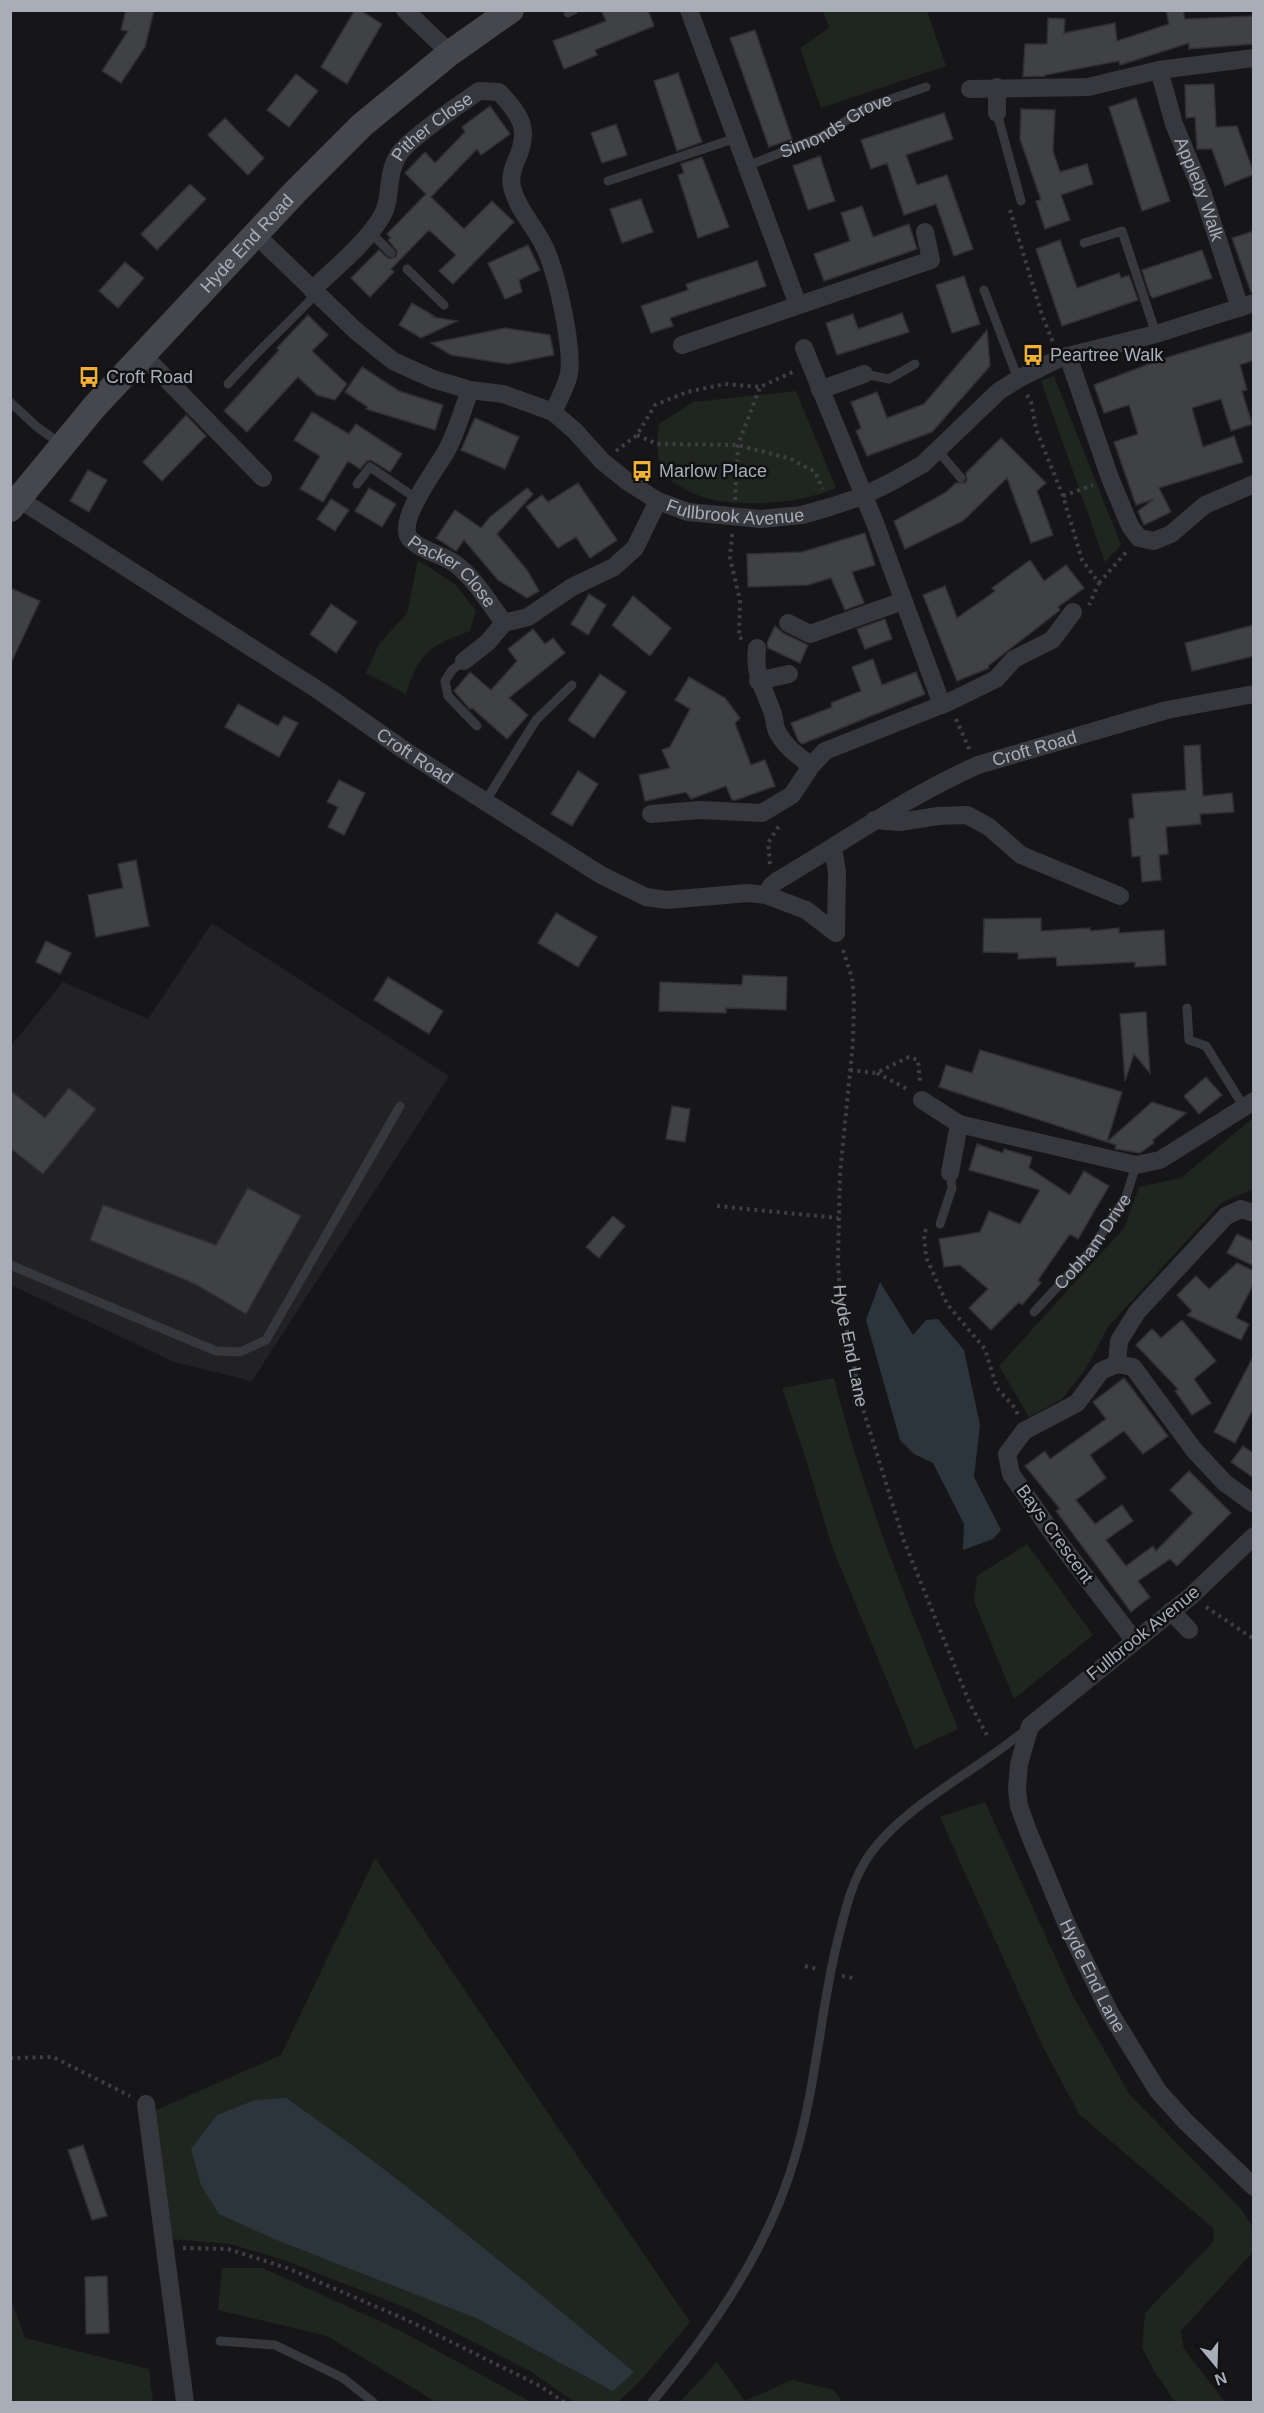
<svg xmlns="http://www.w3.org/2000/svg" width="1264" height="2413" font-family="Helvetica,sans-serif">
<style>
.built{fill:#222225}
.green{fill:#1e261f}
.water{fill:#2c353c}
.building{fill:#404145;stroke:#303034;stroke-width:1.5}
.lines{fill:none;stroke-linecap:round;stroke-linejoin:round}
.path{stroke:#3d3f44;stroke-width:4;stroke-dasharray:3 4.5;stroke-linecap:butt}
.lane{stroke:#37383d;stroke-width:9}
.street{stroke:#37383d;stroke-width:18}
.secondary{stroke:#45474d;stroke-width:26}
.labels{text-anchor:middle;stroke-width:5;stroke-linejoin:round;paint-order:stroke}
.street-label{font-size:18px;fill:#a8adb8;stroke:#111113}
.poi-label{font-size:18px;fill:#a8adb8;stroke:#111113;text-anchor:start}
</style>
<rect width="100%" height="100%" fill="#161618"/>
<path class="built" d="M212 923 449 1076 252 1381 174 1362 11 1285 10 1047 63 982 148 1019Z"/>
<path class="green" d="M823 11H927L946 66 821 108 800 48 829 28Z
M1054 376 1121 545 1105 562 1041 381Z
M796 391 836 488C804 503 737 509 702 497 688 492 674 482 661 475L657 444 659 424 693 402Z
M418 560 456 585 476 611 470 631C428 647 421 651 406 694L366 673 379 644 407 613Z
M1253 1118V1189L1221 1203 1107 1328 1087 1367 1062 1399 1029 1417 999 1366 1124 1228 1139 1187 1181 1178Z
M834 1378C864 1499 912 1614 958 1729L915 1749 831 1544 808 1466 782 1388Z
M1027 1544 1093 1635 1014 1699 974 1601 977 1576Z
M985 1802 1072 1994 1130 2095 1241 2209 1253 2228V2252L1181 2331 1184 2349 1225 2402H1175L1155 2372 1142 2348 1145 2313 1213 2242 1214 2229 1079 2114 1042 2045 940 1817Z
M375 1858 690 2322 643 2378 618 2402H575L530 2371 409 2309 284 2260 230 2244 171 2239 156 2110 281 2055Z
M222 2268H263L399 2330 531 2402H436L327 2336 218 2310Z
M10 2297 25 2338 149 2369 153 2402H11Z
M717 2362 745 2401 792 2380 834 2390 842 2402H680Z"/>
<path class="water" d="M880 1282 913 1335 926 1320 938 1319 964 1350 980 1425 974 1477 1001 1530 993 1539 963 1550 964 1524 933 1463 914 1454 900 1440 866 1320Z
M286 2098C408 2182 520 2278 634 2372L613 2391 476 2318 279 2241 219 2214 201 2185 191 2149 217 2115 255 2100Z"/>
<path class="building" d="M126 10H154L145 47 121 83 102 71 128 31 121 30Z
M355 10H360L382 24 347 84 321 67Z
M601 10H648L654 26 595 50 597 55 564 69 553 41 606 21Z
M1166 10H1183L1185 19 1254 16V44L1189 49V43L1120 65 1119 61 1045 75V76L1023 77 1025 44H1047L1048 18 1065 19 1064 33 1115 23 1117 41 1169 24Z
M755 30 792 139 769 147 730 38Z
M678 73 702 142 677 151 654 81Z
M296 74 318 91 289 127 267 110Z
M1214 84 1216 127 1237 126 1254 174 1225 186 1212 149H1197L1195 117 1186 118 1185 85Z
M1136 98 1170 201 1142 211 1109 107Z
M490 106 510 134 481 155 477 149 431 197 464 229 492 201 514 222 453 284 439 271 456 255 429 230 391 269 394 272 370 297 351 278 379 250 389 259 396 257 397 251 388 240 391 238 387 234 426 194 405 173 425 152 435 163 465 132 462 127Z
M1021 109 1055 110 1053 151 1060 172 1087 164 1093 184 1061 195 1070 220 1045 229 1036 201 1041 200 1020 139Z
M944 113 953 139 906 155 917 185 947 175 973 249 954 256 936 204 904 215 887 163 871 169 861 140Z
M225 118 264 158 248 175 208 135Z
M616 124 627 155 602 163 591 133Z
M820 156 835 201 808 210 793 166Z
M702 157 729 227 698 238 678 175 684 173 681 164Z
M190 184 206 199 157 250 141 234Z
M641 199 653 232 622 243 610 209Z
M862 206 873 237 909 224 917 249 824 281 814 254 850 241 841 213Z
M1254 231V292H1251L1232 238Z
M1060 240 1077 288 1119 273 1121 278 1129 275 1138 300 1062 326 1036 249Z
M528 245 540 270 519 280 522 292 505 299 488 263Z
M1202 250 1212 278 1153 298 1150 295 1142 270Z
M757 261 766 286 670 318 673 326 651 333 641 306 688 290 686 284Z
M125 262 144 278 118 308 99 291Z
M964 276 980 324 952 333 936 285Z
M412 303 434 316 432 317 457 321 421 338 399 325Z
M902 313 909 332 837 355 826 323 853 314 858 329Z
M308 315 328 335 312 351 347 384 335 400 317 395 298 377 247 432 224 411 279 350 277 348Z
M505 328 550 335 554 355 508 364 451 355 431 343Z
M987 330 990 366 932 432 867 456 856 431 861 428 851 402 877 392 887 418 924 404Z
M1254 331V360L1240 365 1247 390 1242 391 1252 424 1231 431 1221 399 1192 408 1203 447 1234 436 1243 462 1159 488 1171 512 1144 525 1138 511 1154 499 1136 505 1114 442 1138 434 1129 405 1104 413 1094 385 1162 359Z
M362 367 399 391 443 405 435 430 366 409 368 407 345 392Z
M312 412 349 434 356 424 402 454 390 472 371 460 367 461 360 469 348 461 323 502 300 489 320 456 294 440Z
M186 415 206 436 162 481 143 462Z
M475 418 519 437 505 469 461 450Z
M1001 438 1046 483 1037 491 1053 535 1031 543 1007 478 963 521 905 549 894 521 945 493 956 483H965L967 480 966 473Z
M88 470 107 480 89 512 70 501Z
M578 483 617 540 590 558 576 537 558 548 526 507 542 495 548 502Z
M369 488 396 504 382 527 355 511Z
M527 488 533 494 497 534 527 570 539 591 527 598 498 580 464 540 456 551 436 538 455 510 481 528 490 517Z
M331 499 349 510 335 531 317 519Z
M865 533 875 565 852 572 864 603 845 610 831 578 808 585 748 587 747 554 802 552Z
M1030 560 1044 581 1066 565 1084 588 1058 607 1060 610 988 666 989 668 957 681 923 595 945 586 957 618 995 591 992 588Z
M10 588 40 601 10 665Z
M589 594 606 605 588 635 571 624Z
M633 596 671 628 650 656 612 625Z
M331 604 357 622 336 653 310 634Z
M885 619 892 639 865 649 857 629Z
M1254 625V656L1192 671 1185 643Z
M775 626 783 633 808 645 800 663 768 648 767 643Z
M533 629 545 644 553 638 565 653 509 698 528 715 507 739 472 708 470 709 454 691 470 672 491 690 517 661 508 649Z
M873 659 882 685 916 672 925 694 802 744 798 740 791 723 832 707 831 703 861 691 852 667Z
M600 674 626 692 594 738 568 720Z
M689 677 725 698 740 718 735 723 751 765 765 760 775 786 736 800H732L726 786 691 799 686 792 645 801 639 775 670 768 662 750 670 747 690 709 675 700Z
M238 704 278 726 284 716 298 723 279 757 225 727Z
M1200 745 1203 796 1232 793 1234 812 1200 814 1201 824 1166 827 1168 854 1159 855 1161 880 1142 882 1140 856 1132 857 1129 819 1134 818 1132 794 1186 790 1184 746Z
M578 771 598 784 572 826 551 814Z
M339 780 365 793 344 835 328 827 338 807 327 802Z
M136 860 149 926 96 937 88 895 123 888 118 864Z
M556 913 597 937 578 967 538 943Z
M1041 918V931L1090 928V931L1119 928V933L1164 930 1166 965 1135 967V962L1057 966 1056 957 1018 959V953L983 952 984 919Z
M46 941 71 953 60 974 36 962Z
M743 975 787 977 786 1010 726 1008V1013L659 1011 660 982 742 985Z
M388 977 443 1011 429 1034 374 1000Z
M1146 1012 1150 1073 1134 1054 1125 1081 1120 1014Z
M980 1050 1122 1092 1107 1142 939 1087 946 1065 972 1073Z
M1206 1077 1222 1095 1199 1114 1184 1096Z
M69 1088 96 1109 43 1174 10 1148V1090L45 1118Z
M1152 1102 1186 1113 1153 1140 1154 1143 1140 1153 1115 1149 1116 1145 1107 1142Z
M672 1106 690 1109 685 1142 666 1139Z
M977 1144 1003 1153 1004 1149 1032 1157 1029 1168 1070 1195 1084 1171 1109 1186 1078 1239 1070 1234 1038 1280 1041 1283 1022 1305 1019 1302 991 1330 969 1308 988 1289 960 1265 944 1267 939 1239 980 1232 989 1211 1020 1224 1040 1190 969 1170Z
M248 1188 301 1216 246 1314 195 1284 90 1240 103 1205 216 1245Z
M613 1216 625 1226 599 1258 586 1247Z
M1237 1234 1254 1242V1266L1227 1253Z
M1237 1263 1254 1271V1283L1236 1318 1249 1324 1241 1340 1187 1315 1192 1311 1177 1295 1196 1276 1209 1289Z
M1182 1320 1216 1361 1194 1379 1211 1403 1192 1415 1175 1391 1178 1389 1136 1345 1152 1329 1161 1338Z
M1254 1355V1407L1235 1443 1214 1432Z
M1124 1378 1168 1436 1143 1454 1124 1431 1090 1455 1106 1478 1076 1500 1095 1524 1122 1505 1133 1521 1106 1540 1126 1566 1153 1546 1156 1551 1193 1513 1170 1490 1189 1471 1231 1513 1177 1566 1170 1559 1138 1581 1150 1597 1131 1612 1056 1511 1060 1509 1025 1466 1045 1451 1050 1459 1106 1419 1093 1402Z
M1243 1446 1254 1454V1478L1231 1462Z
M83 2145 107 2216 92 2220 68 2150Z
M107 2276 109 2333 86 2334 85 2277Z"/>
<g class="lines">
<g class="path">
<path d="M1010 210 1042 315 1053 342"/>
<path d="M1027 395 1031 402 1036 429 1063 496 1082 560 1099 583 1089 605"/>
<path d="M637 435 657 444 738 445 791 459 815 472 823 489"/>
<path d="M616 451 637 435 655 405 687 392 725 384 760 387 795 371"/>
<path d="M1063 496 1093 485"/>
<path d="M735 500 738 445 760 387"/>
<path d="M732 534 730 558 740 600 739 637 743 640"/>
<path d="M1099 583 1128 550"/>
<path d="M956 719 970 751"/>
<path d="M770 864 768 843 779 826"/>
<path id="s1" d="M843 950 852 978 854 998 853 1042 840 1174 838 1260 840 1295 862 1406 904 1541 970 1704 988 1737"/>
<path d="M850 1070 876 1073 909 1057 918 1060 920 1082"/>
<path d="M877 1073 907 1089"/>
<path d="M717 1206 838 1218"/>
<path d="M926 1229 924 1235 926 1257 947 1304 985 1349 997 1388 1015 1408 1018 1415"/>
<path d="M1206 1607 1254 1639"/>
<path d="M805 1966 817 1969"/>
<path d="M842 1976 853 1978"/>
<path d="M10 2058 53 2057 130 2096"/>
<path d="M183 2248 228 2249 287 2268 407 2320 540 2386 564 2402"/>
</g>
<g class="lane">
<path d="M568 13 574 10"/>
<path d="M997 113 1021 201"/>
<path id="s2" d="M747 166 823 136 865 108 926 87"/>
<path d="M608 181 736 138"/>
<path d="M370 232 391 253"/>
<path d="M1084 243 1122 231 1156 334"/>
<path d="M407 269 444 305"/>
<path d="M984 290 1018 379"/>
<path d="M864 374 889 379 915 364"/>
<path d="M228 384C256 352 287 325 316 294"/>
<path d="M10 402 37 427 61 444"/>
<path d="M938 451 961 478"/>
<path d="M357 484 370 467 417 499"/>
<path d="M464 661 452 670 445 681 448 696 477 726"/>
<path d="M485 802 536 720 572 685"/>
<path d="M1187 1008 1189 1040 1206 1046 1244 1107"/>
<path d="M940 1224 952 1188 950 1173"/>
<path d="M10 1265 216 1351 240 1352 266 1340 400 1106"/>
<path id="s3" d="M1034 1312 1089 1253 1126 1197 1136 1165"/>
<path d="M220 2341 275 2345 343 2378 373 2402"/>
<path d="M652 2402C712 2330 769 2248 795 2157 816 2087 820 2013 837 1943 845 1912 851 1881 870 1854 897 1816 945 1788 982 1762 997 1752 1012 1741 1026 1730"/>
</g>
<g class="street">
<path d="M405 10 450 53"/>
<path d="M689 10 798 305"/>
<path id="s4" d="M1159 70 1174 124 1203 194 1240 308"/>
<path d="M970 89 1088 87 1159 70 1254 58"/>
<path d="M997 113V87"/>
<path id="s5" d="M255 234 356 331 393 361 433 379 470 390 503 394 553 412 575 431 602 461 628 482 658 501 688 512 761 519 802 515 830 507 863 496 895 480 923 464 999 391 1018 379 1060 358 1156 334 1254 303"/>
<path id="s6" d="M312 290C334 269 367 242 382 216 393 196 385 176 399 154 411 137 460 104 479 91L499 92C521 116 531 129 516 161 513 168 510 179 512 187 518 211 535 226 545 248 557 274 573 346 569 374 566 387 559 400 553 412"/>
<path d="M682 345 931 260 925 232"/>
<path d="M804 348 875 523 942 705"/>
<path d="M142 354 263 478"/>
<path d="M1068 356 1110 478 1130 526 1139 538 1154 541 1171 534 1205 505 1254 484"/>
<path id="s7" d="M470 390C463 409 457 431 447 450 438 467 395 521 410 539 422 551 441 554 454 563 474 577 490 604 504 623L528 617 572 587 614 567 635 548 658 501"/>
<path d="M820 390 864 374"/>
<path id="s8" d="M19 499 321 692 404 750 601 875 646 897 667 900 748 893 766 895 806 910 836 933 837 872 833 848"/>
<path d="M788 623 810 634 903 601"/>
<path d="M757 648C754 676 763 686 772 711 775 718 774 727 778 733 785 747 799 756 811 766"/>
<path d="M464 661 488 642 504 623"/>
<path d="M758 681 789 674"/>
<path d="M651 814 700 810 762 813 792 795 811 766 825 751 949 702 996 679 1014 659 1052 640 1073 612"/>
<path d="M874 820 900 822 938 816 967 815 989 827 1021 855 1120 896"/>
<path id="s9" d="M766 895 771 886 777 881C844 842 906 797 978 765L1167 710 1254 694"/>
<path d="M922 1100 959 1124 1136 1165 1160 1160 1254 1101"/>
<path d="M950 1173 959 1124"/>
<path d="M1117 1364 1119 1341 1137 1312 1226 1216 1241 1209 1254 1213"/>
<path id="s10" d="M1254 1536 1191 1596 1030 1726 1019 1764 1017 1789 1019 1806 1028 1831 1067 1925 1110 2013 1158 2091 1185 2121 1254 2187"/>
<path d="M1171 1611 1189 1630"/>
<path d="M1134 1640 1058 1541 1011 1474 1007 1454 1024 1431 1077 1403 1101 1371 1117 1364 1133 1367 1194 1450 1225 1483 1254 1504"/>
<path d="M146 2104 185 2402"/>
</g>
<path class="secondary" id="s11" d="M10 509 95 406 296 191 362 125 450 53 511 10"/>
</g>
<defs>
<symbol id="bus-bare" viewBox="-9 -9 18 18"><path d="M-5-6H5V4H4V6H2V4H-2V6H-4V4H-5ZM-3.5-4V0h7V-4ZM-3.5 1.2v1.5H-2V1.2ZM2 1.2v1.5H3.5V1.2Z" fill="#f2b134" stroke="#111113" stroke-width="2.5" paint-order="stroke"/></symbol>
</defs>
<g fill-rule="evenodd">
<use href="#bus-bare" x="1018" y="340" width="30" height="30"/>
<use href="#bus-bare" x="74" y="362" width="30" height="30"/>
<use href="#bus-bare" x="627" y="456" width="30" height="30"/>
</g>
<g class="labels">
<g class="street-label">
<text dy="6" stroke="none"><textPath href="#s2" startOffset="98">Simonds Grove</textPath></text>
<text dy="6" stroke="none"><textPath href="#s6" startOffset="210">Pither Close</textPath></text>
<text dy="6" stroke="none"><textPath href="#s4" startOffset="126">Appleby Walk</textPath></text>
<text dy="6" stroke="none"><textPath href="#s11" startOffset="356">Hyde End Road</textPath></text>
<text dy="6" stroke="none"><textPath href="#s5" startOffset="574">Fullbrook Avenue</textPath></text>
<text dy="6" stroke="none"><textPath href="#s7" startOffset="218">Packer Close</textPath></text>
<text dy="6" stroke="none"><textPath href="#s9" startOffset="309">Croft Road</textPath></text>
<text dy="6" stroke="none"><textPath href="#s8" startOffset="472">Croft Road</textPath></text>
<text dy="6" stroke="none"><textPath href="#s3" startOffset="92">Cobham Drive</textPath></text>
<text dy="6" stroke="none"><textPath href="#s1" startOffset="399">Hyde End Lane</textPath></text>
<text transform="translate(1055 1534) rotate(54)" y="6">Bays Crescent</text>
<text transform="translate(1143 1633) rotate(-39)" y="6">Fullbrook Avenue</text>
<text dy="6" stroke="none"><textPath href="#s10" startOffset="561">Hyde End Lane</textPath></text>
</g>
<g class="poi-label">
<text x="1050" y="361">Peartree Walk</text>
<text x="106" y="383">Croft Road</text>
<text x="659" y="477">Marlow Place</text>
</g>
</g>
<rect width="1264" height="2413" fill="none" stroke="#a8adb8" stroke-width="24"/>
<g transform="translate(1216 2365) rotate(161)" stroke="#111113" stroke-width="4.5" paint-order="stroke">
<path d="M0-4.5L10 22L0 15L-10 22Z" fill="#a8adb8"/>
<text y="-9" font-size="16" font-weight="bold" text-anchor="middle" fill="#a8adb8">N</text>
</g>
</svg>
